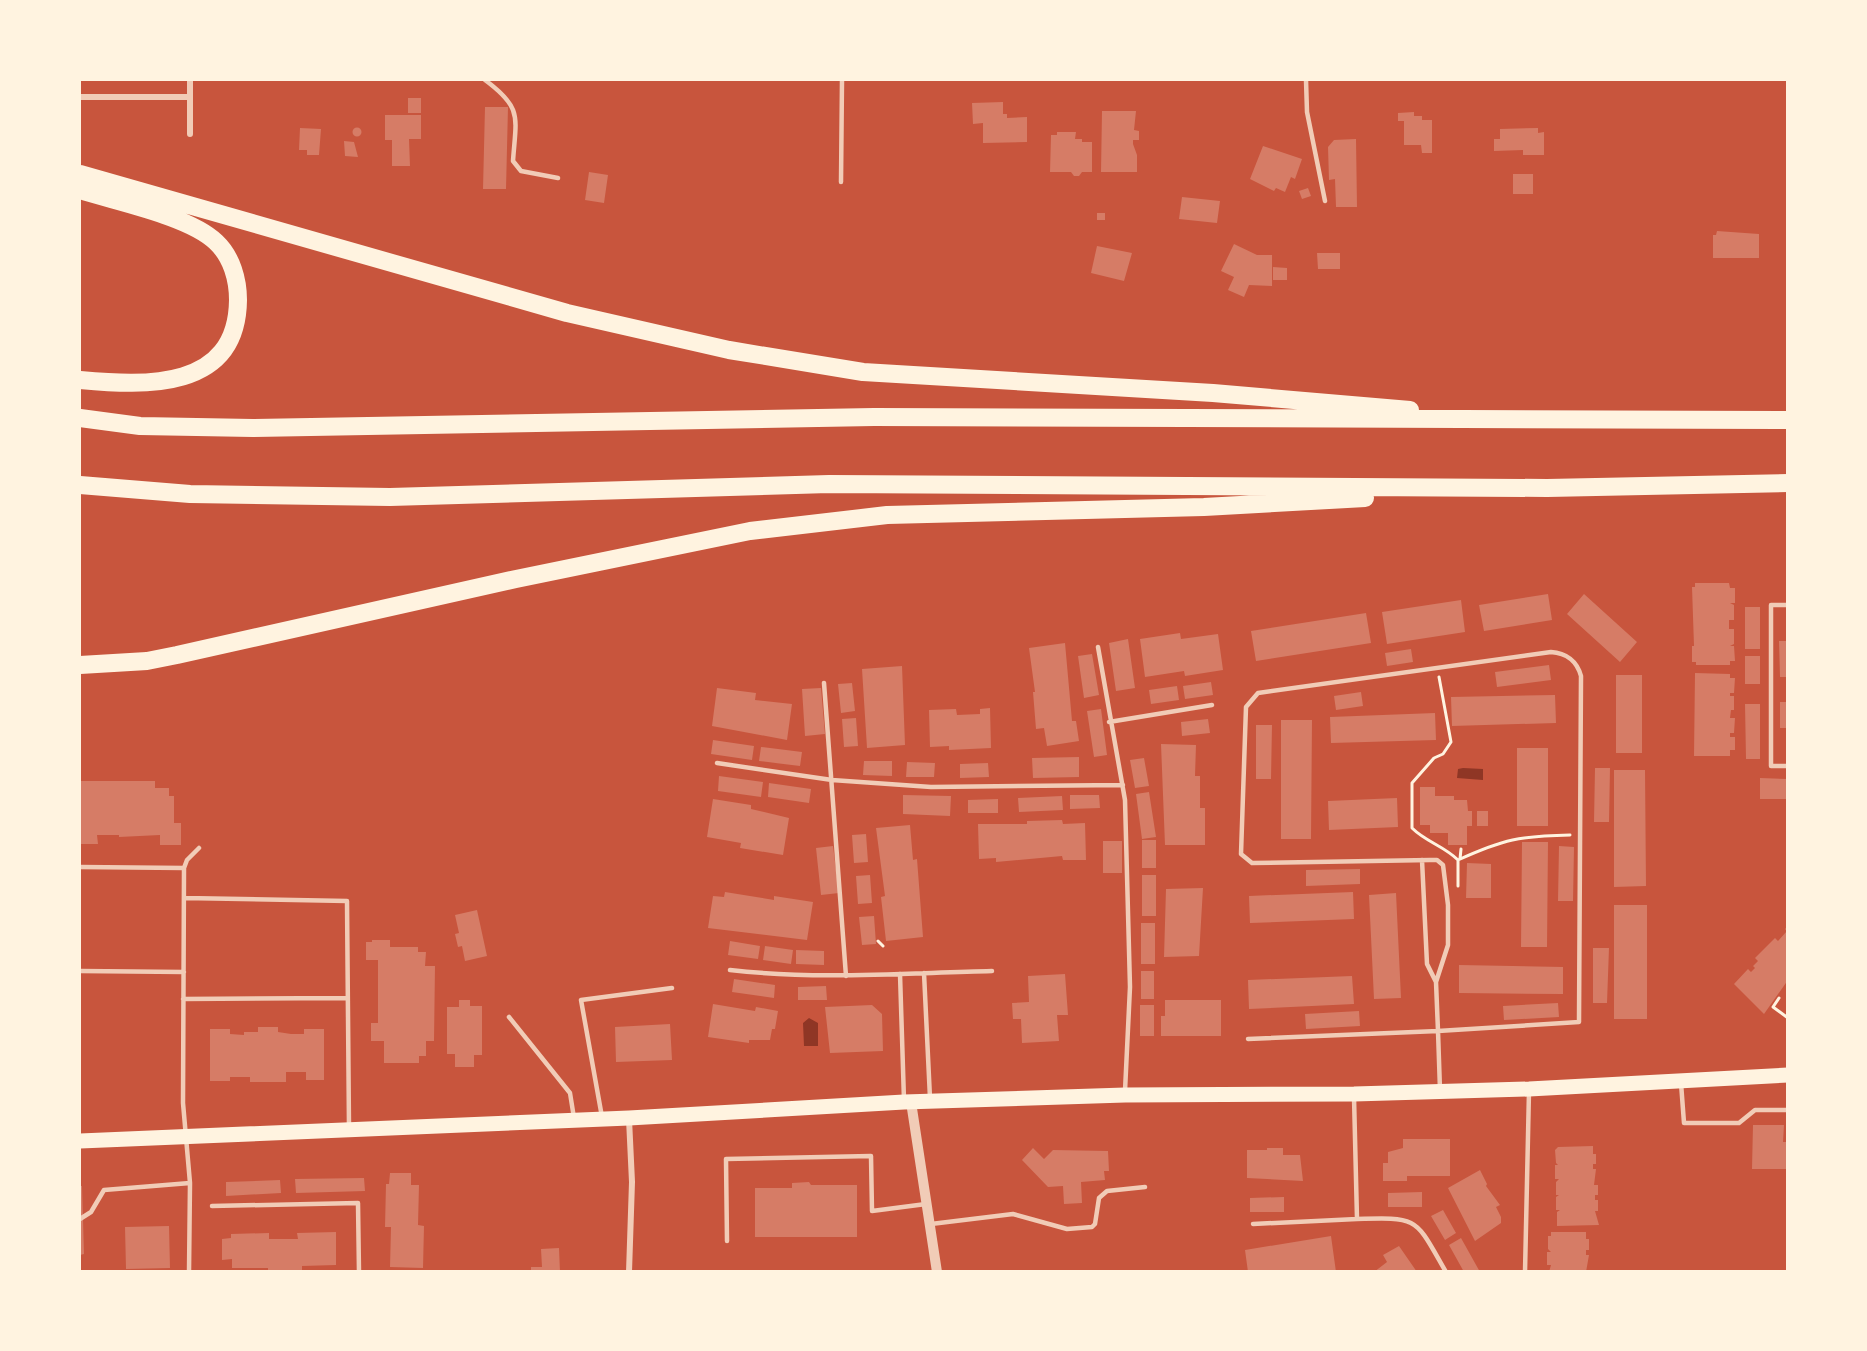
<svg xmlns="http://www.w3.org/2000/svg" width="1867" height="1351" font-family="'DM Sans',sans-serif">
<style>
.water{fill:#8f3625}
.building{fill:#d67c66}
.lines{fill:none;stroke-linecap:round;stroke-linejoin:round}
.path{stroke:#fff3e0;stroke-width:3}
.service{stroke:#f1ccb7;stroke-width:4.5}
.minor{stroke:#f1ccb7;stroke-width:6}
.tertiary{stroke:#f1ccb7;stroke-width:10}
.primary{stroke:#fff3e0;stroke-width:15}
.motorway{stroke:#fff3e0;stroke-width:18}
</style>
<rect width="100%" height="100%" fill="#c8553d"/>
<path class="water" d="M1463 768 1483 769V780L1457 778 1458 769Z
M809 1018 818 1023V1046H804L803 1023Z"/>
<path class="building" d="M408 98H421V113H408Z
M1003 102V114H1007V118L1027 117V142L983 143V123L973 124 972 103Z
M485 107H508L506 189H483Z
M1102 111H1136L1134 130 1139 131V140H1133V144L1137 155V172H1101Z
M1414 112V116H1422V120H1432V153H1422L1421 145H1404V121H1398V113Z
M385 115H421V139H409L410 166H392V140H385Z
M352.5 132a4.5 4.5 0 1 1 9 0a4.5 4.5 0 1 1-9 0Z
M300 128 321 129 319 155H307V150H299Z
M1538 128V133L1544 132V155H1523V150L1494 151V139H1500V129Z
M1057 132H1076L1075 139H1082V142H1092V172H1082L1079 176H1074L1071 172H1050L1051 135H1057Z
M1356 139 1357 207H1336L1335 179 1329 180 1328 147 1334 140Z
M344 141 354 142 358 157 345 156Z
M1263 146 1302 159 1295 179 1291 177 1285 192 1276 188 1274 191 1250 179Z
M589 172 608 175 604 203 585 200Z
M1513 174H1533V194H1513Z
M1308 188 1311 196 1302 199 1299 191Z
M1182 197 1220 201 1217 223 1179 219Z
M1097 213H1105V220H1097Z
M1717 231 1759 234V258H1713V235H1716Z
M1234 244 1257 255H1272V286L1249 285 1244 297 1228 290 1234 277 1221 271Z
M1097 246 1132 253 1124 281 1091 273Z
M1317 253H1340V269H1318Z
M1273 267 1287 268V280H1273Z
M1695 583H1729L1730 588H1735V603H1730L1734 605V620H1729V629H1734V644L1730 646H1734L1735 661H1730V665H1696V662H1692V646H1694L1692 587H1695Z
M1548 594 1552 620 1484 631 1479 605Z
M1584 594 1637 642 1620 662 1567 614Z
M1461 600 1465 632 1387 644 1382 612Z
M1745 607H1760V649H1745Z
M1366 613 1371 643 1256 661 1251 631Z
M1180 633 1181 639 1218 634 1223 670 1185 676 1184 671 1145 677 1140 639Z
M1128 639 1135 688 1116 691 1109 643Z
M1779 641H1788V677H1780Z
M1065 643 1072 721H1076L1079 741 1047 746 1044 728 1036 729 1033 692H1035L1029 648Z
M1411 649 1413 662 1387 666 1385 653Z
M1092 654 1099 695 1084 698 1078 656Z
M1745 656H1760V684H1745Z
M1549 665 1551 680 1497 687 1495 672Z
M902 666 905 745 867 748 862 669Z
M1695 673 1730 674V678H1735L1734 693H1730V696H1734V710H1731L1730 718H1735L1734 733H1730V737H1735V750H1730V756H1694Z
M1616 675H1642V753H1616Z
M1211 682 1213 695 1185 699 1183 686Z
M852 683 855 711 841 713 838 684Z
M1177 686 1179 700 1151 704 1149 690Z
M717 688 756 693 755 700 792 704 787 740 712 726Z
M821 688 825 734 805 736 802 689Z
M1361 692 1363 706 1336 710 1334 696Z
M1555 695 1556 723 1452 726 1451 697Z
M1780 702H1788V728H1780Z
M1745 704H1760V759H1746Z
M990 708 991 748 949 750V746L930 747 929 710 956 709 957 715 980 714V709Z
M1101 709 1107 755 1094 757 1087 711Z
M1435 713 1436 740 1331 743 1330 717Z
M856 718 858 746 844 747 842 719Z
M1208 719 1210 733 1182 736 1181 722Z
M1281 720H1312L1311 839H1281Z
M1256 725H1272L1271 779H1256Z
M713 740 754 746 752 760 711 754Z
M1161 744 1196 745 1195 776H1200V808H1205V845H1165Z
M761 747 802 752 800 766 759 761Z
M1517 748H1548V826H1517Z
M1079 757V777L1033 778 1032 758Z
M1144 758 1149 786 1135 788 1130 760Z
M864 761H892V776L863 775Z
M907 762 935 763 934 777H906Z
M988 763 989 777 960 778V764Z
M1595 768H1610L1609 822H1594Z
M1614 770H1645L1646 886 1614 887Z
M719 776 763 782 761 797 718 791Z
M1760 778 1788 779V799H1760Z
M80 781H155V788H169V796H174V823H181V845H160V835L119 837V835H97L98 844H80Z
M769 783 811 789 809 803 768 797Z
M1420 787H1435V796H1454V800H1467L1468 811H1472V826H1467V845H1448V833H1430V825H1420Z
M1149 792 1156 837 1142 839 1136 794Z
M903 795 951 796 950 816 903 814Z
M1070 795H1099L1100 808 1070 809Z
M1062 796 1063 810 1019 812 1018 798Z
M1397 798 1398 827 1329 830 1328 801Z
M713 799 751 805V809L789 818 783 855 740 848 741 843 707 837Z
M998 799V813H968V800Z
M1477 811H1488V826H1477Z
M1062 820 1063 824 1085 823 1086 860H1063L1062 856 996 862V858L979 859 978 824H1027V821Z
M910 825 913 860 917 859 923 937 886 941 881 897 885 896 876 828Z
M866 834 868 862 854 863 852 835Z
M1142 840H1156V868H1142Z
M1103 841H1122V873H1103Z
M1522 842H1548L1547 947H1521Z
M833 846 839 893 821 895 816 848Z
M1559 846 1574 847 1573 901H1558Z
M1467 863 1491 864V898H1466Z
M1360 869V884L1306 886V870Z
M870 875 872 903 858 904 856 876Z
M1142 875H1156V916H1142Z
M1203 888 1199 956 1164 957 1166 889Z
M725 892 774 900V896L813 902 807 940 708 928 713 896 724 897Z
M1353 892 1354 919 1250 923 1249 896Z
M1396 893 1401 998 1374 999 1369 895Z
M1614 905H1647V1019H1614Z
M477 910 487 956 465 961 462 946 458 947 455 934 459 933 455 915Z
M874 916 876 944 862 945 859 917Z
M1141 923H1155V964H1141Z
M1788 926V980L1764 1014 1734 984 1748 969 1751 972 1755 968 1753 966 1758 961 1755 958 1775 938 1778 941 1787 931 1785 929Z
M372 940H390V947H418V952H426L425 966H435L434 1041H426V1056H419V1063H384V1041H371V1023H378V960H366V942H372Z
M730 941 760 946 758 959 728 955Z
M765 946 793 950 791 964 763 960Z
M1593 948H1609L1607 1003H1593Z
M796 950 824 951V965L796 964Z
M1459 965 1563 967V994L1459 993Z
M1141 971H1154V999H1141Z
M1065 974 1068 1015H1057L1059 1041 1022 1043 1021 1019H1013L1012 1003 1029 1002 1028 976Z
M1352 976 1354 1004 1249 1009 1248 980Z
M734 979 775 985 774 998 732 992Z
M826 986 827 1000H798V987Z
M459 1000H470V1006H482V1055H474V1067H455V1054H447V1007H459Z
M1165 1000H1221V1036H1161V1016H1165Z
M1558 1003 1559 1017 1504 1020 1503 1006Z
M713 1004 755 1011 756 1007 778 1011 775 1029H772L770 1040H749V1043L708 1037Z
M872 1005 882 1014 883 1051 830 1053 825 1007Z
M1140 1005H1154V1036H1140Z
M1359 1011 1360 1026 1306 1029 1305 1014Z
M670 1024 672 1060 616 1062 615 1027Z
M258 1027H278V1032L291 1034H304V1029H324V1080H306V1072H286V1082H250V1077H230V1081H210V1029H230V1034L244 1035V1032H258Z
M1753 1125H1784L1783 1142H1788V1169H1752Z
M1403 1139H1450V1176H1407V1181H1383V1163H1388V1152L1403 1148Z
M1593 1146V1154H1596V1164H1593V1169H1596L1594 1185H1598V1195H1595V1200H1598V1211H1595L1599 1225 1557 1226V1212L1560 1210H1556V1197L1559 1195H1556V1182L1559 1179H1555V1165H1558L1556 1163 1555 1150 1558 1147Z
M1033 1148 1044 1159 1053 1150 1108 1151 1109 1171H1104L1105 1180 1081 1182 1082 1203 1064 1204 1063 1186 1048 1187 1022 1160Z
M1267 1148H1283V1155H1300L1303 1181 1247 1178V1150H1267Z
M1480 1170 1487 1184 1486 1186 1500 1205 1496 1207 1501 1217V1223L1475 1241 1448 1188Z
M390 1173H411V1185H419L418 1225 424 1226 423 1268 390 1267 391 1227H385L386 1184H389Z
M364 1178 365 1191 296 1193 295 1179Z
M280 1180 281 1193 226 1196V1182Z
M809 1182 811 1185H857V1237H755V1188H792V1183Z
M80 1186H82L84 1254 80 1255Z
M1422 1192V1207H1388V1193Z
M1284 1197V1212H1250V1198Z
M1443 1210 1456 1233 1445 1240 1431 1216Z
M169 1226 170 1268 126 1269 125 1227Z
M336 1232V1265L302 1266V1272H268V1268H232V1259L222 1260V1239L231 1238V1234L269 1233V1239H298L297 1233Z
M1551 1232H1586V1239H1589V1250H1586V1255H1589L1586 1272H1549L1551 1265H1547V1252H1551L1548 1249V1236H1551Z
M1331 1236 1336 1272H1248L1245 1250Z
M1461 1238 1480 1272H1464L1449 1245Z
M1399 1246 1417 1272H1374L1387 1262 1383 1255Z
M559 1248 560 1272H531V1267H542L541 1249Z"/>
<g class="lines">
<path class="path" d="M1439 677 1451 742 1443 754 1434 758 1412 783V828C1426 842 1444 846 1458 860
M1460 859 1461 849
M1458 886V860C1504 839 1520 836 1570 835
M878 941 883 946
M1779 998 1773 1007 1788 1018"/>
<path class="service" d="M485 80C523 108 516 117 513 161L521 171 558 178
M1306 80 1307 112 1325 201
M841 182 842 80
M1788 605H1771V766H1788
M1098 647 1125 800 1130 987 1125 1091
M1551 652C1566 653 1577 661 1581 676L1579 1022 1438 1031 1436 982 1448 945V905L1443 865 1437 860H1430L1252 863 1241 854 1246 707 1258 693Z
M824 683 846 976
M1109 722 1212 705
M717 763 832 780 931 787 1123 785
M1422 860 1427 964 1436 982
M80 867 184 868
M184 898 347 901 349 1128
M730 970C817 980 904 973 992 971
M80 971 184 972
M924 973 930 1098
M900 974 904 1100
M183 999 347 998
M509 1017 570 1093 574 1118
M1248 1039 1438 1031 1440 1090
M1681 1083 1684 1123H1739L1755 1110H1788
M1354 1097 1357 1219C1420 1217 1415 1218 1446 1272
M602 1117 581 1000 672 988
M212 1206 358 1203 359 1272
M80 1219 91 1212 104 1190 190 1183
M931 1224 1013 1214 1067 1229 1092 1227 1095 1224 1099 1198 1107 1191 1145 1187
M1253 1224 1357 1219
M727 1241 726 1159 871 1156 872 1211 926 1204
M189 1272 190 1183 183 1103 184 868 187 860 199 848
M1525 1272 1529 1091"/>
<path class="minor" d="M190 80V134
M80 97H189
M629 1119 632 1182 629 1272"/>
<path class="tertiary" d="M911 1102 937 1272"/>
<path class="primary" d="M80 1141 629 1118 904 1102 1125 1095 1354 1094 1529 1089 1788 1075"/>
<path class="motorway" d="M80 174 567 313 729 350 863 372 1213 393 1410 410
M80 190C117 202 189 216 216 242 232 257 238 280 238 300 237 391 145 386 80 380
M80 418 140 426 253 428 874 417 1788 420
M80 485 190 494 390 497 829 484 1547 488 1788 483
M80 665 147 661 177 655 516 579 750 531 887 515 1204 507 1365 498"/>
</g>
<rect width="1867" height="1351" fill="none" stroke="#fff3e0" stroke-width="162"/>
</svg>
